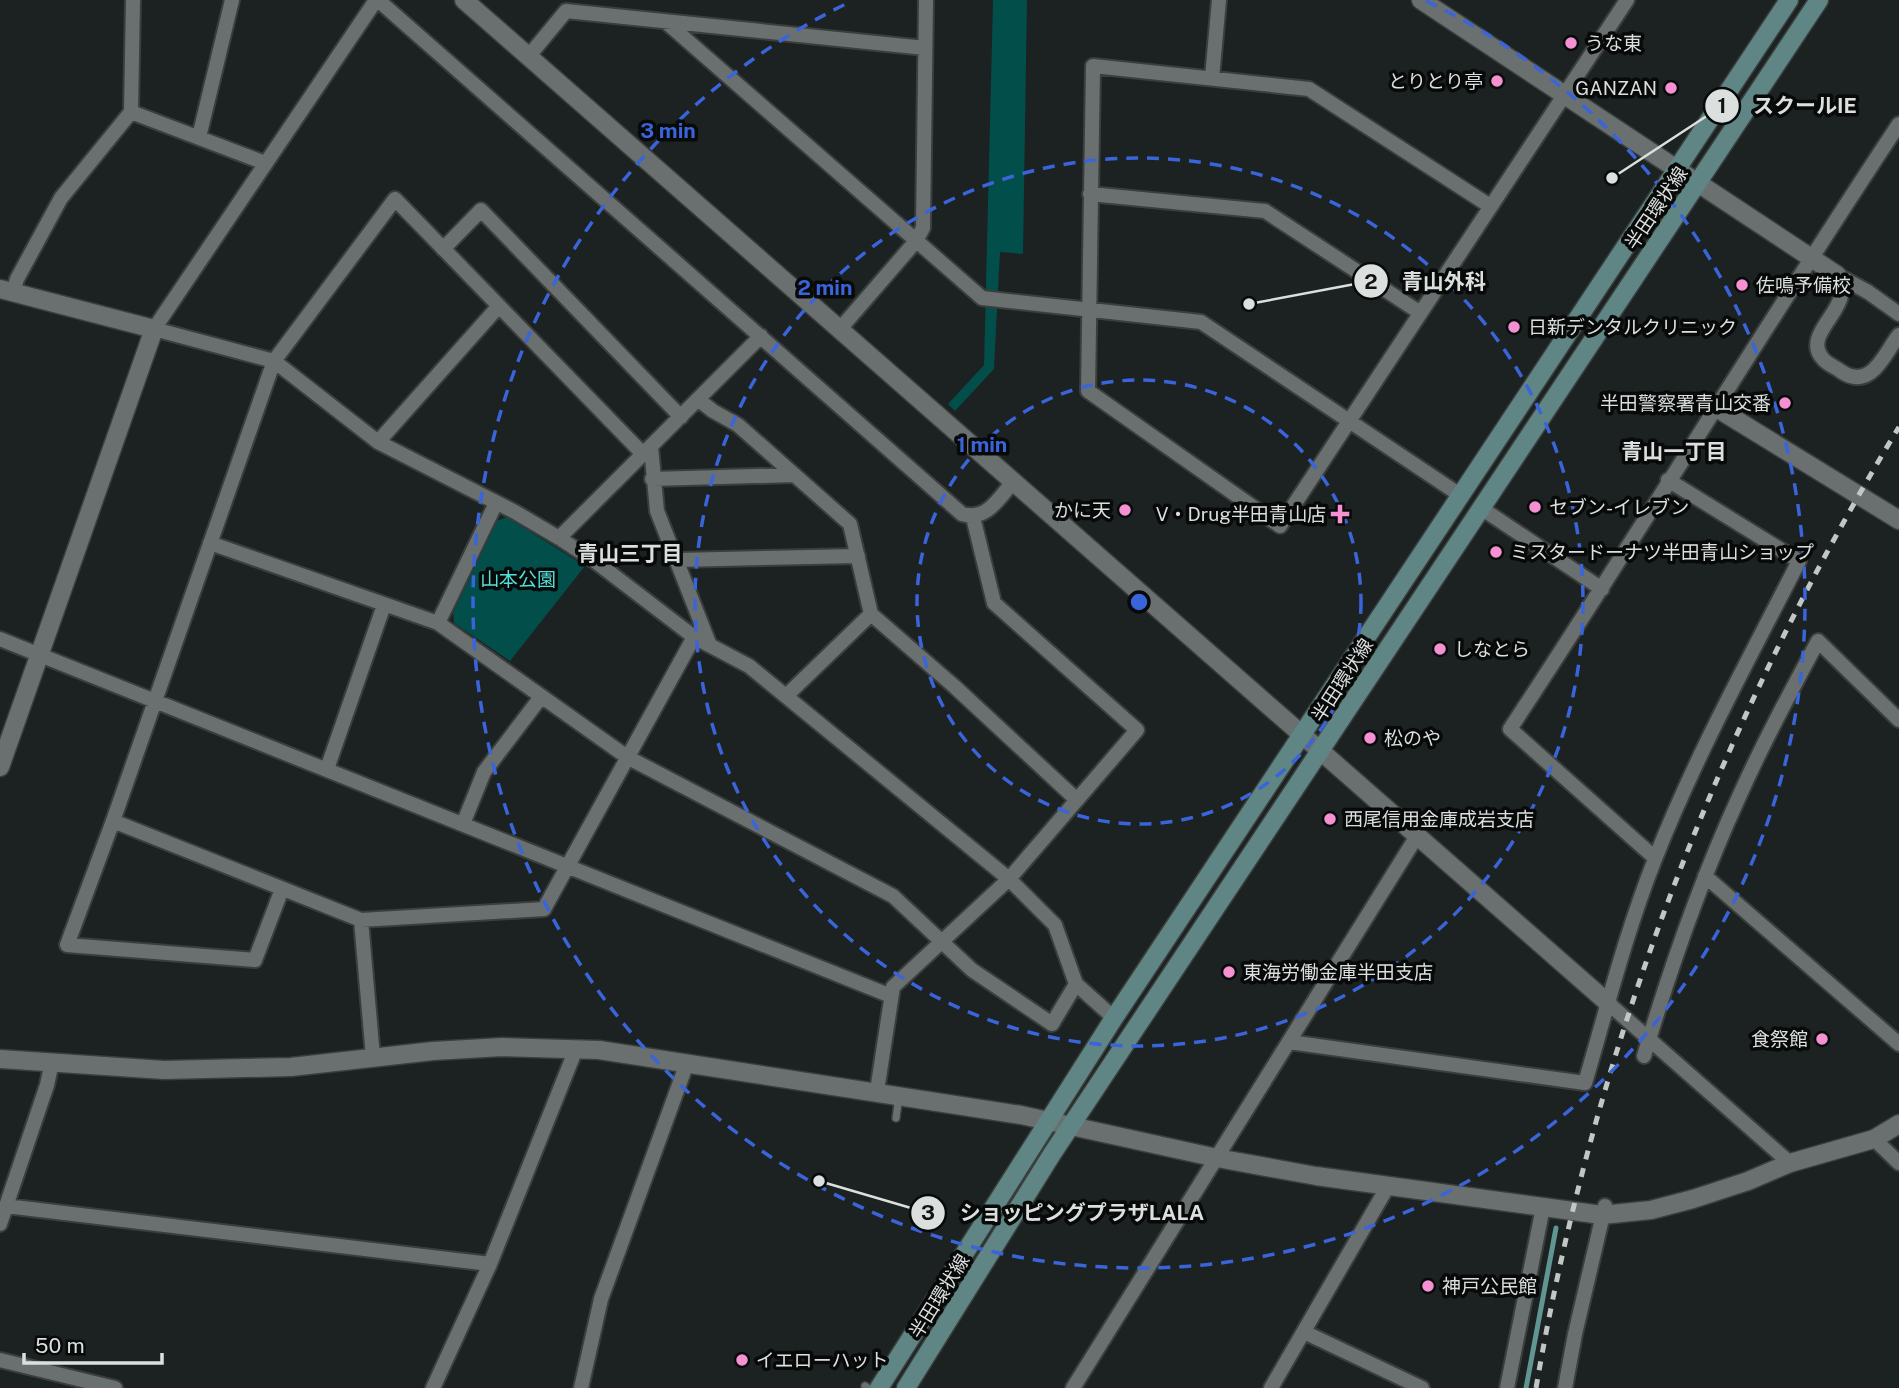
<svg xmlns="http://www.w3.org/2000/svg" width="1899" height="1388" font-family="'Public Sans','Noto Sans JP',sans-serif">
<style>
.green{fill:#024e4b}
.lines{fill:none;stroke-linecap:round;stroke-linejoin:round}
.stream{stroke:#609592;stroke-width:5}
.service-casing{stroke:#3a3e3d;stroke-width:10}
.minor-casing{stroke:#3a3e3d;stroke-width:18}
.tertiary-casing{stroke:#3a3e3d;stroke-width:21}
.secondary-casing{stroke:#3a3e3d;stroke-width:21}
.service{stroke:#6a7070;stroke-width:7}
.minor{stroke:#6a7070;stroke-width:14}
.tertiary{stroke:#6a7070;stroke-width:18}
.secondary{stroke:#5f8684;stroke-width:18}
.rail{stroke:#c2c6c5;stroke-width:5;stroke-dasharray:9 9;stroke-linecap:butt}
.ring{fill:none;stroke:#3a64d9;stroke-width:3.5;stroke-dasharray:12 9}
.poi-dot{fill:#f591d2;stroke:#080a0a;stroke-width:2.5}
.labels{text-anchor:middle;stroke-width:7;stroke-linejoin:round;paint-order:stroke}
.poi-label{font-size:19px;fill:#dbdfde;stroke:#080a0a;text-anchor:start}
.street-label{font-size:19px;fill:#dbdfde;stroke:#080a0a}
.park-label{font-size:19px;fill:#52dfd9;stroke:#080a0a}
.neighbourhood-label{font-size:21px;font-weight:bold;fill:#dbdfde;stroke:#080a0a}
.centre{fill:#3a64d9;stroke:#080a0a;stroke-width:3.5}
.ring-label{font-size:21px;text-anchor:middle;font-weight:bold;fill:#3a64d9;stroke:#080a0a;stroke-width:7;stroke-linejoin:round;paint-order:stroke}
.leader{fill:none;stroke:#dbdfde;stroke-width:2.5}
.callout-dot{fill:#dbdfde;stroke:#080a0a;stroke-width:2.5}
.mark-label{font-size:21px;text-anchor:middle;font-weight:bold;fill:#111}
.callout-label{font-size:21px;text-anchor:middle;font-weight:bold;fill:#dbdfde;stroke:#080a0a;stroke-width:7;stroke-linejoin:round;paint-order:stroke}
</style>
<rect width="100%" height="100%" fill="#1c2121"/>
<path class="green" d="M993 0H1027L1023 254 1000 252 994 369 955 411 948 404 984 365Z
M507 517 585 566 510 661 454 623 453 613 497 521Z"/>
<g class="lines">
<path class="stream" d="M1526 1388 1556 1228"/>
<defs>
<path id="service" d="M896 1118 899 1096
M865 1386 868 1388"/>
<path id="minor" d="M376 0 154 329 274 361 378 442 515 512 559 538 596 562 694 637 749 666 1009 879 1055 925 1076 984 1114 1018
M378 0 962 514C987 521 998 499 1013 482
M666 22 982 298 1201 322 1460 495
M528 57 566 11 925 48
M1212 78 1219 0
M131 112 265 163
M199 137 232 0
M1090 194 1265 211 1419 312
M1490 206 1309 89 1093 66 1088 391 1280 526 1627 0
M443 249 481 210 681 417
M1837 275C1839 282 1842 288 1841 296 1837 317 1803 339 1824 360 1829 365 1837 368 1842 372 1872 391 1885 352 1899 335
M1837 275 1868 292 1899 314
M13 292 17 279 61 198 131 112 133 0
M840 329 916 241 923 228 926 0
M699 400 713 411 738 425 850 524 871 614 955 687 1077 800
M378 442 498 307
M651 447 657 511 709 643
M652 479 795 475
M1481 508 1602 589
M559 538 761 336
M210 543 438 623 627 757 893 896 972 970 1052 1024 1076 984
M677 560 858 556
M438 623 496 503
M0 639 891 996
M786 696 871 614
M327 769 384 605
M113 821 361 920 544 909 694 637
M463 824 484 772 541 697
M1655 858 1510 729C1642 529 1766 324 1899 124
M1705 876 1899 1044
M282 889 255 960 67 945 113 821 274 361 395 199 643 454
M361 920 373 1057
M1608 1003 1790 1163
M1289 1042 1585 1083C1607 1008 1626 932 1655 859 1695 757 1749 659 1799 561L1668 480
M1644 1056C1670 969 1700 882 1738 799 1762 745 1790 693 1818 641L1899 720
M877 1091 893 987 1009 879 1137 730 994 603 973 517
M1874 1139 1899 1163
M6 1206 490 1264
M0 1224 47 1085 52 1062
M1304 1332 1422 1388
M0 1360 115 1388
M433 1388 490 1264 576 1049
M581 1388 601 1299 687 1063
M1073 1388 1417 836
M1271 1388 1388 1186
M1507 1388 1543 1207
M1565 1388 1575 1334 1605 1206"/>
<path id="tertiary" d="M464 0 1608 1003
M1421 0 1837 275
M0 289 154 329 0 767
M1715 407 1899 520
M0 1059 164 1070 291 1067 433 1051 502 1047 599 1050 1021 1115 1217 1158 1316 1176 1602 1215 1651 1210 1693 1199 1748 1181 1790 1163 1874 1139 1899 1124"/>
<path id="secondary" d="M879 1388 1114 1018 1789 0
M906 1388 1052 1154 1819 0"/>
</defs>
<use href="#service" class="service-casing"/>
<use href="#minor" class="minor-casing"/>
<use href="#tertiary" class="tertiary-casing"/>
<use href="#secondary" class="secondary-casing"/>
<use href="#service" class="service"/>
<use href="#minor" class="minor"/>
<use href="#tertiary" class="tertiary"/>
<use href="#secondary" class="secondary"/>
<path class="rail" d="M1536 1388C1594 1049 1720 721 1899 427"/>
</g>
<g class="ring">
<circle cx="1139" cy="602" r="222"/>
<circle cx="1139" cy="602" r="444"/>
<path d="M1426 1A666 666 0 1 1 852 1"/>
</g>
<g class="poi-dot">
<circle cx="1571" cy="43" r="7"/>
<circle cx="1497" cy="81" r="7"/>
<circle cx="1671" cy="88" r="7"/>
<circle cx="1742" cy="285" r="7"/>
<circle cx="1514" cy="327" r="7"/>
<circle cx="1785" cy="403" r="7"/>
<circle cx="1535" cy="507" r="7"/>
<circle cx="1125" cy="510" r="7"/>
<path d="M1336.5 503.5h7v7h7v7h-7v7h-7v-7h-7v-7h7z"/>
<circle cx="1496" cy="552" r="7"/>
<circle cx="1440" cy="649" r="7"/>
<circle cx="1370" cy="738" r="7"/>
<circle cx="1330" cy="819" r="7"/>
<circle cx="1229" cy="972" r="7"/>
<circle cx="1822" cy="1039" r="7"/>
<circle cx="1428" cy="1286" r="7"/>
<circle cx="742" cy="1360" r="7"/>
</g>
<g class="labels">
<g class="poi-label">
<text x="1585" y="50">うな東</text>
<text x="1483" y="88" text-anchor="end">とりとり亭</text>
<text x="1657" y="95" text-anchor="end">GANZAN</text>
<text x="1756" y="292">佐鳴予備校</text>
<text x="1528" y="334">日新デンタルクリニック</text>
<text x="1771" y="410" text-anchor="end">半田警察署青山交番</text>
<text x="1549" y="514">セブン-イレブン</text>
<text x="1111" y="517" text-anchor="end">かに天</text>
<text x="1326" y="521" text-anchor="end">V・Drug半田青山店</text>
<text x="1510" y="559">ミスタードーナツ半田青山ショップ</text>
<text x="1454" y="656">しなとら</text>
<text x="1384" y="745">松のや</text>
<text x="1344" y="826">西尾信用金庫成岩支店</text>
<text x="1243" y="979">東海労働金庫半田支店</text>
<text x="1808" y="1046" text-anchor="end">食祭館</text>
<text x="1442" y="1293">神戸公民館</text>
<text x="756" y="1367">イエローハット</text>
</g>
<g class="street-label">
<text transform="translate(1656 208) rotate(-56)" y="7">半田環状線</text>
<text transform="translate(1342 680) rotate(-57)" y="7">半田環状線</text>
<text transform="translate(939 1296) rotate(-58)" y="7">半田環状線</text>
</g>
<g class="park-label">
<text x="518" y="586">山本公園</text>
</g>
<g class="neighbourhood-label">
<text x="1674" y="459">青山一丁目</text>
<text x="630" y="561">青山三丁目</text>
</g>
</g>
<circle cx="1139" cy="602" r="10" class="centre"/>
<g class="ring-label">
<text x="668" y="138">3 min</text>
<text x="825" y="295">2 min</text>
<text x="982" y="452">1 min</text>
</g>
<path class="leader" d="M1612 178L1722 106M1249 304L1371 281M819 1181L928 1213"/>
<g class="callout-dot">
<circle cx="1612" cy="178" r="7"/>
<circle cx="1249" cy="304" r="7"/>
<circle cx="819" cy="1181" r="7"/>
<circle cx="1722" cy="106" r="18"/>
<circle cx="1371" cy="281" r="18"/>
<circle cx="928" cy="1213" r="18"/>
</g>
<g class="mark-label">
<text x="1722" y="113">1</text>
<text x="1371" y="289">2</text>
<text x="928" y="1220">3</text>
</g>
<g class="callout-label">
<text x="1805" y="113">スクールIE</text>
<text x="1444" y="289">青山外科</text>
<text x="1082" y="1220">ショッピングプラザLALA</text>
</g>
<path d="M24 1353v10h138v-10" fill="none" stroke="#dbdfde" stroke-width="3.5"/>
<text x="35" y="1353" font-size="21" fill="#dbdfde" stroke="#080a0a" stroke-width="5" paint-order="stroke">50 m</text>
</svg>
